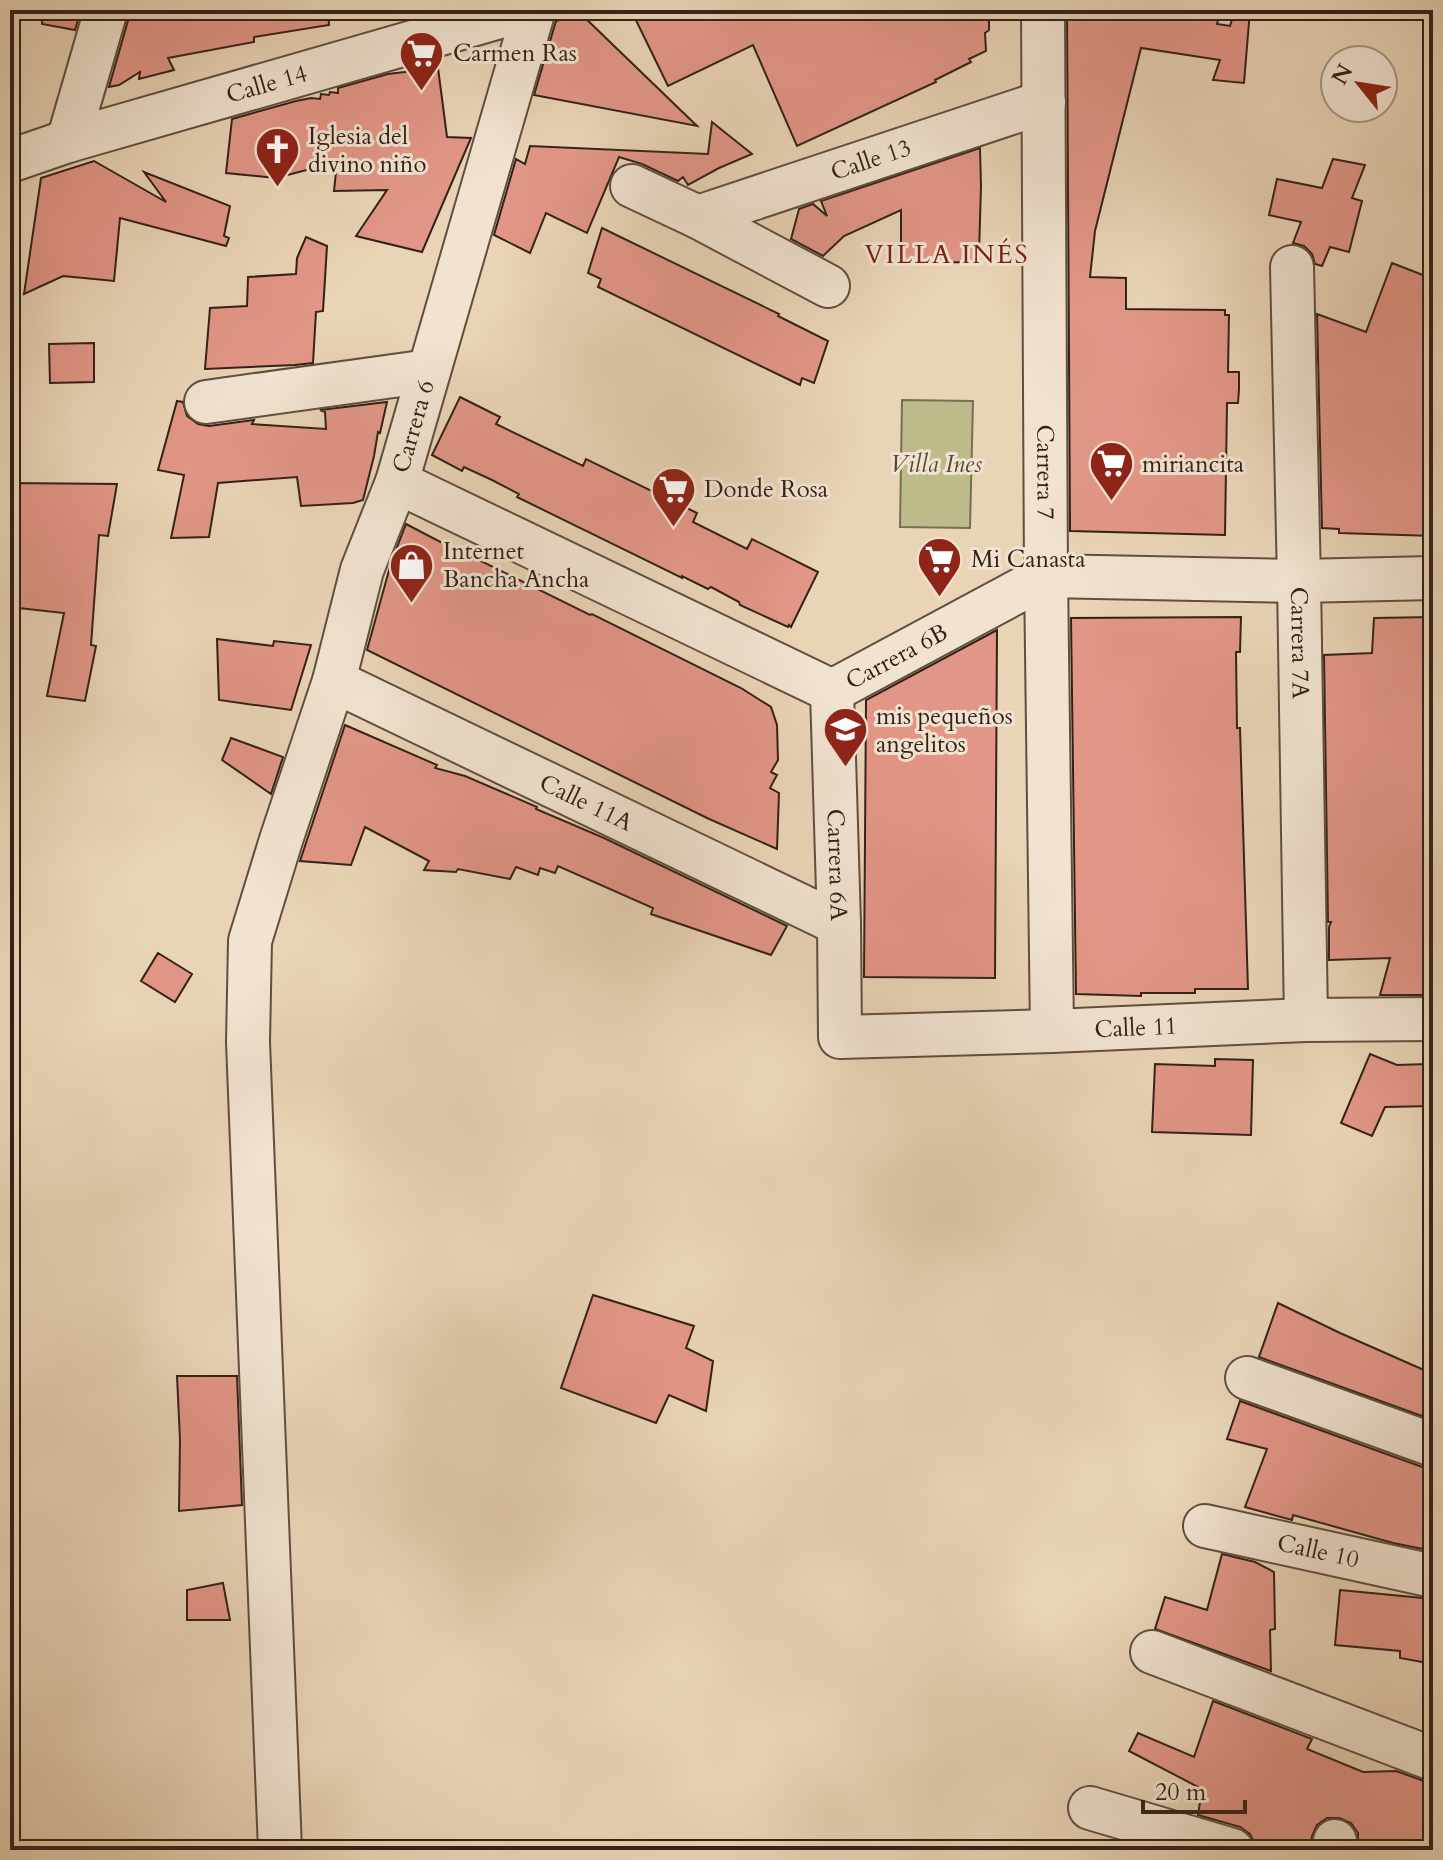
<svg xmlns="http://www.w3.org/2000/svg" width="1443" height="1860" font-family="Cardo,serif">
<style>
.green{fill:#bcbb89;stroke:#786e51;stroke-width:2}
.building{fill:#e29687;stroke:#332119;stroke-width:2}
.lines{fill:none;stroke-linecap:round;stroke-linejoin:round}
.minor-casing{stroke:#604e40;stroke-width:46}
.minor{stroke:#f1e3d0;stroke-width:42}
.labels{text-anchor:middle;stroke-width:6;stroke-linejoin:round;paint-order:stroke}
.poi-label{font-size:24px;fill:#332119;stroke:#f1e3d0;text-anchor:start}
.street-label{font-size:24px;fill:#332119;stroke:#f1e3d0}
.park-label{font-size:24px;font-style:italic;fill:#554835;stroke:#f1e3d0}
.neighbourhood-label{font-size:26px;letter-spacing:2px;fill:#7a1f14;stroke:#f1e3d0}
</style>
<rect width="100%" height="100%" fill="#e9d4b6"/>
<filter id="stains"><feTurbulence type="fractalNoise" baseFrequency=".0025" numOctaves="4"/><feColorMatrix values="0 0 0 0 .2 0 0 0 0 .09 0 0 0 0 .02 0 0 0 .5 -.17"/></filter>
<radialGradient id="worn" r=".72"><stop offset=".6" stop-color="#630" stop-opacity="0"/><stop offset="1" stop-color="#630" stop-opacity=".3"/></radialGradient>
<path class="green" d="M902 400 973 401 970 528 900 527Z"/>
<path class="building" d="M43 10H81L75 30 42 24Z
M129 10H328L329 25 254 37V42L168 58 174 70 139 79 140 72 119 85 109 87 129 17Z
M631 10H989V30L985 33 986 51 969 59 971 62 935 80 936 82 797 146 753 45 668 86Z
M1067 10H1221L1217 24 1230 26 1235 10H1250L1244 83 1213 80 1220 60 1141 48 1095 231 1090 277 1126 278V309L1225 310V315H1229L1228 372H1239V389L1238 403H1227L1225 535 1070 531Z
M581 14 697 126 534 95 556 21Z
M438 68 447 137 471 138 422 252 356 236 387 190 334 191 337 162 276 178 226 173 232 119 296 101 311 98 320 99 321 94 329 95 330 92 338 93V88L388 74Z
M712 122 752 154 719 168 688 185 683 177 678 181 642 164 619 157 587 233 546 213 530 253 494 235 516 159 525 164 530 146 708 154Z
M980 148 981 186 979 253H974V262L901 263V210L844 236 823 256 791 239 799 209 813 204 827 216 821 201Z
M1333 159 1365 165 1352 198 1362 201 1349 252 1330 247 1322 266 1315 264 1312 254 1304 246 1293 243 1301 222 1269 215 1277 179 1322 188Z
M94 161 166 202 144 172 230 206 224 236 229 238 226 246 120 218 114 281 63 276 24 294 41 178Z
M602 228 779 314 778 316 828 341 814 383 802 378 800 385 598 287 601 279 588 273Z
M306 237 327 246 323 311 316 312 313 363 295 365 205 369 210 308 247 306 248 277 296 274 297 258Z
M1392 263 1433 279V536L1339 533V529L1322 528 1317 314 1366 332Z
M94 343V382L50 383 49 344Z
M460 397 500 417 496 424 583 466 586 459 697 513 693 522 747 549 752 539 818 572 791 627 789 625 788 627 740 605 739 602 711 587 708 589 682 576V578L517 497 519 494 492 480 464 467 462 471 432 455Z
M177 401 183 402 187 416 198 424 209 426 254 420 252 424 326 429 325 412 320 410 387 402 380 433 378 432 374 456 363 500 353 503 301 506 297 477 218 483 209 537 171 538 184 475 158 470Z
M10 483 117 484 108 536 99 535 91 645 96 646 85 701 47 696 64 613 10 607Z
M406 524 469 557 471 556 590 615 592 614 741 688 771 707 777 725 778 760 771 772 777 775 770 788 779 793 777 849 707 818 367 650 391 563Z
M1241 617 1240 652H1236L1237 728H1240L1248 989H1195V993H1141V996L1076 994 1071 618Z
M1433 617V995H1380L1390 958 1329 960V927L1331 922H1328L1324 655 1372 653 1374 618Z
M997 630 995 978 864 977 866 700Z
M217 639 273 646 274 641 311 645 291 710 219 700Z
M345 725 437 765 435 768 465 776 537 807 536 809 604 838 787 926 771 955 651 914 653 908 558 866 555 873 540 868 538 875 516 867 510 879 458 869 456 872 424 870 429 861 365 827 351 865 300 861Z
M231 738 283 757 271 794 222 760Z
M158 953 192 974 175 1002 141 981Z
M1370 1054 1397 1065 1427 1064 1428 1071H1433V1106L1385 1107 1372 1136 1341 1123Z
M1215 1059 1253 1060 1251 1135 1152 1132 1155 1064 1215 1066Z
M593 1295 694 1326 686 1348 713 1361 706 1411 669 1395 656 1423 561 1388Z
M1278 1303 1340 1333 1433 1374V1420L1259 1357Z
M177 1376H237L242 1505 179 1511 180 1440Z
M1240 1401 1425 1468H1433V1551L1393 1543 1293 1515 1292 1520 1245 1507 1267 1449 1227 1439Z
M1222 1554 1255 1562 1274 1572 1275 1629 1270 1630 1271 1671 1155 1629 1165 1597 1207 1610Z
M223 1583 230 1620H187V1590Z
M1340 1590 1433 1599V1664L1400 1658V1651L1335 1645Z
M1213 1701 1312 1739 1307 1749 1363 1772 1396 1771 1424 1781 1433 1782V1850H1358V1833L1351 1823 1339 1818H1327L1317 1825 1312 1836 1310 1850H1255V1844L1250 1834 1240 1827 1198 1815 1202 1789 1129 1751 1138 1733 1194 1757Z"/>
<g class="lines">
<defs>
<g id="minor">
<path id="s1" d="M1043 10 1046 576 1052 1031"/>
<path d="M68 141 106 10"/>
<path id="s2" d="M10 161 68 141 524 10"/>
<path d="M632 186 698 217 828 286"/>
<path id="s3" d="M698 217 1044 102"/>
<path id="s4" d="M1292 267 1299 581 1306 1020"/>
<path d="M206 402 429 371"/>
<path id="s5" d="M397 482 832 691 1046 576 1299 581 1433 578"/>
<path id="s6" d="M334 681 839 924"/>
<path id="s7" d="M832 691 839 924 840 1037 1052 1031 1306 1020 1433 1019"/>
<path d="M1247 1378 1433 1445"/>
<path id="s8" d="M1205 1526 1433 1576"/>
<path d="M1152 1652 1433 1759"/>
<path d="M1090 1808 1232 1850"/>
<path id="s9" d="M280 1850 248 1042 250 941 281 840 334 681 362 570 397 482 534 10"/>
<path d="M1333 1850 1335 1841"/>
</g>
</defs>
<use href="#minor" class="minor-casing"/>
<use href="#minor" class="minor"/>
</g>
<defs>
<symbol id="supermarket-pin" viewBox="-11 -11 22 30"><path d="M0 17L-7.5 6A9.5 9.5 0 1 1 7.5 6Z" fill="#8f2418" stroke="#f1e3d0"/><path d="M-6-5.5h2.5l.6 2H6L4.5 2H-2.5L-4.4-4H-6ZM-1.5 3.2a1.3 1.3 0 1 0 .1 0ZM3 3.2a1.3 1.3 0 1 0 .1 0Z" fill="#fff"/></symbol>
<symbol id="church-pin" viewBox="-11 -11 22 30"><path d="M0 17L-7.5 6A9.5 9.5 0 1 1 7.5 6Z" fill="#8f2418" stroke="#f1e3d0"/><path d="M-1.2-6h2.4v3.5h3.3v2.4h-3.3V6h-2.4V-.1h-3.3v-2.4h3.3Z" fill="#fff"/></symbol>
<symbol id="shop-pin" viewBox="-11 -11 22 30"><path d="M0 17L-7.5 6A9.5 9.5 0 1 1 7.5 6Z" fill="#8f2418" stroke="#f1e3d0"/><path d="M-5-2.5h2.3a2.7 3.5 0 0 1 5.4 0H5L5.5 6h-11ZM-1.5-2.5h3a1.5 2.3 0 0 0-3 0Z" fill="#fff"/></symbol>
<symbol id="school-pin" viewBox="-11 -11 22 30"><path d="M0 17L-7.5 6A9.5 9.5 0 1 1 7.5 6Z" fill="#8f2418" stroke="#f1e3d0"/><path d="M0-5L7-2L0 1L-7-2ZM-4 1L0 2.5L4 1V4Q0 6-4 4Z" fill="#fff"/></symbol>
</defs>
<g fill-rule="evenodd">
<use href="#supermarket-pin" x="396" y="28" width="51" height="69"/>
<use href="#church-pin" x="252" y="124" width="51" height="69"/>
<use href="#supermarket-pin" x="1086" y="438" width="51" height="69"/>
<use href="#supermarket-pin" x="648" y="464" width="51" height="69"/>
<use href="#supermarket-pin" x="914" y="534" width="51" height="69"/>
<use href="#shop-pin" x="386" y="540" width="51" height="69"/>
<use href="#school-pin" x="820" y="704" width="51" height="69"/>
</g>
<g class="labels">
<g class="poi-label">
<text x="453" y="61">Carmen Ras</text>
<text x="308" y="144">Iglesia del<tspan x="308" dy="28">divino niño</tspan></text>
<text x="1142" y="472">miriancita</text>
<text x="704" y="497">Donde Rosa</text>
<text x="443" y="559">Internet<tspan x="443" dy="28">Bancha Ancha</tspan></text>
<text x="971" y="567">Mi Canasta</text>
<text x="876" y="724">mis pequeños<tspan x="876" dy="28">angelitos</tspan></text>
</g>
<g class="street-label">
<text dy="8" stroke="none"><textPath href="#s2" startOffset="268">Calle 14</textPath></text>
<text dy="8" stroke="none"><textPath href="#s3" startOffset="182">Calle 13</textPath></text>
<text dy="8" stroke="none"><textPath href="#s9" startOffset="1450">Carrera 6</textPath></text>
<text dy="8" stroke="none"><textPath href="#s1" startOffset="462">Carrera 7</textPath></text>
<text dy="8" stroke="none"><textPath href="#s4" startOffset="376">Carrera 7A</textPath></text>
<text dy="8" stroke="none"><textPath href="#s5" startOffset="556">Carrera 6B</textPath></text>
<text dy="8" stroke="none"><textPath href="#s6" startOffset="280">Calle 11A</textPath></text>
<text dy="8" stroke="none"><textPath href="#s7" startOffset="174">Carrera 6A</textPath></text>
<text dy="8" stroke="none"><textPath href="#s7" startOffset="642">Calle 11</textPath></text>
<text dy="8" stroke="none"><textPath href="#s8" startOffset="116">Calle 10</textPath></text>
</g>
<g class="park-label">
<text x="936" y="472">Villa Ines</text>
</g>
<g class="neighbourhood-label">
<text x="947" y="263">VILLA INÉS</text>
</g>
</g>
<rect width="1443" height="1860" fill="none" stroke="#e9d4b6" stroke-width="40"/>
<rect x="12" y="12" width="1419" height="1836" fill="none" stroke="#332119" stroke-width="4"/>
<rect x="20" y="20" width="1403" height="1820" fill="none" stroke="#332119" stroke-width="2"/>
<g transform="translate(1359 84) rotate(300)"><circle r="38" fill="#f1e3d0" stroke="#a59587" stroke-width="2"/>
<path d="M0-6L14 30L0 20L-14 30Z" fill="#8f2418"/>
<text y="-12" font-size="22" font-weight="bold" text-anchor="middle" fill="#332119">N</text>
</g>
<path d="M1143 1800v12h102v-12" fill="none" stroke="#332119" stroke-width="4"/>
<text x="1155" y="1800" font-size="24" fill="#332119" stroke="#f1e3d0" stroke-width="6" paint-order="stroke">20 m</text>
<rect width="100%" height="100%" filter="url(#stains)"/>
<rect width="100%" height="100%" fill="url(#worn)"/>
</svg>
